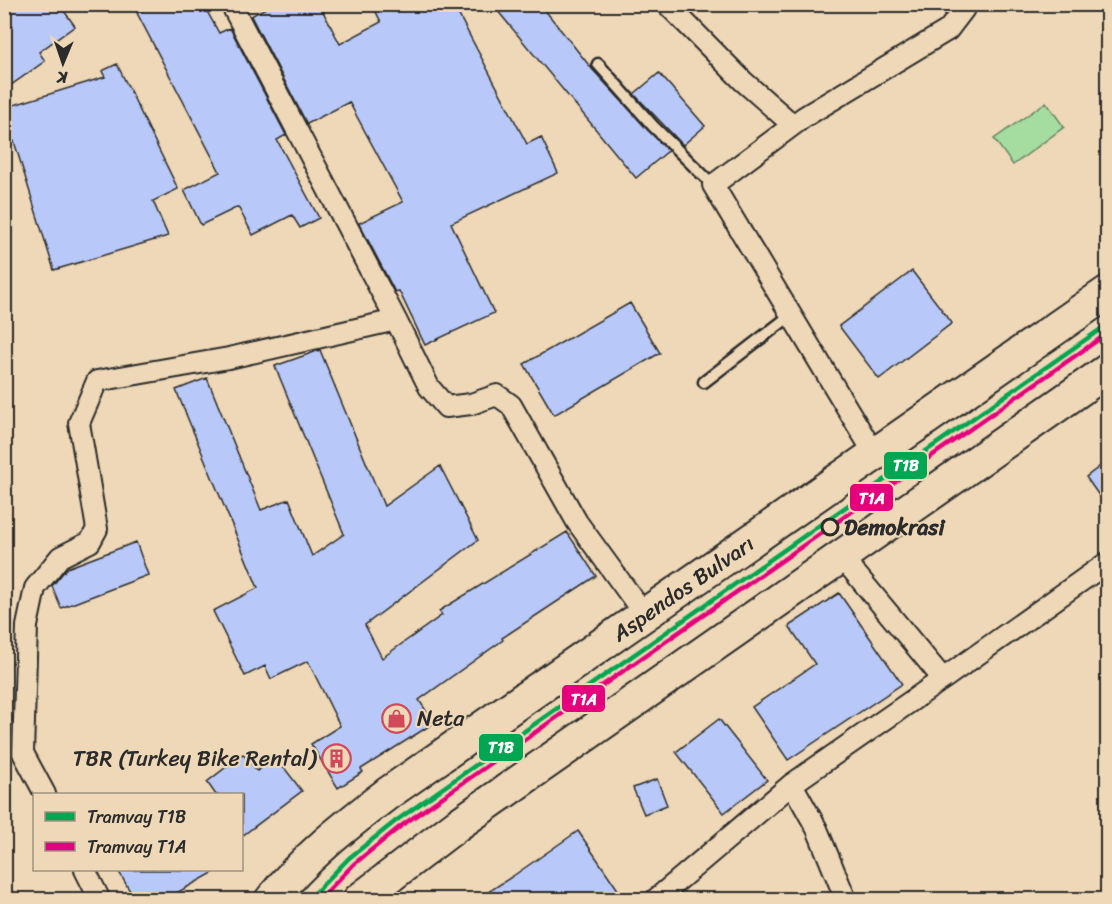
<svg xmlns="http://www.w3.org/2000/svg" width="1112" height="904" font-family="Sriracha,sans-serif">
<style>
.green{fill:#a5dda0;stroke:#688466;stroke-width:1.5}
.building{fill:#b8c9f9;stroke:#2b2b2b;stroke-width:1.5}
.lines{fill:none;stroke-linecap:round;stroke-linejoin:round}
.lane-casing{stroke:#2b2b2b;stroke-width:15}
.street-casing{stroke:#2b2b2b;stroke-width:24}
.primary-casing{stroke:#2b2b2b;stroke-width:36}
.lane{stroke:#eed8b7;stroke-width:10}
.street{stroke:#eed8b7;stroke-width:20}
.primary{stroke:#eed8b7;stroke-width:32}
.tram-1-casing{stroke:#eed8b7;stroke-width:9}
.tram-2-casing{stroke:#eed8b7;stroke-width:9}
.tram-1{stroke:#00a651;stroke-width:4.5}
.tram-2{stroke:#e5007d;stroke-width:4.5}
.stop-dot{fill:#eed8b7;stroke:#2b2b2b;stroke-width:3}
.labels{text-anchor:middle;stroke-width:4.5;stroke-linejoin:round;paint-order:stroke}
.stop-label{font-size:22px;font-weight:bold;fill:#2b2b2b;stroke:#eed8b7;text-anchor:start}
.street-label{font-size:22px;fill:#2b2b2b;stroke:#eed8b7}
.poi-label{font-size:22px;fill:#2b2b2b;stroke:#eed8b7;text-anchor:start}
.line-badge{stroke:#eed8b7;stroke-width:2}
.badge-label{font-size:16px;text-anchor:middle;font-weight:bold;fill:#fff}
</style>
<rect width="100%" height="100%" fill="#eed8b7"/>
<filter id="ink" filterUnits="userSpaceOnUse"><feTurbulence type="fractalNoise" baseFrequency=".0167" numOctaves="2"/><feDisplacementMap in="SourceGraphic" scale="12" xChannelSelector="R" yChannelSelector="G"/><feConvolveMatrix kernelMatrix="1 2 1 2 8 2 1 2 1" color-interpolation-filters="sRGB"/></filter>
<g filter="url(#ink)">
<path class="green" d="M1046 102 1064 127 1013 165 994 139Z"/>
<path class="building" d="M4 4H59L75 26 39 52 45 61 4 90Z
M153 4H203L219 33 230 28 286 135 277 140 319 218 300 228 292 215 253 235 238 207 201 225 184 190 220 172 137 13Z
M273 4H319L340 44 381 22 372 4H453L527 144 541 137 558 173 451 223 494 313 425 345 399 291 395 292 359 223 403 202 349 102 307 124 251 16Z
M492 4H540L592 69 668 151 636 178Z
M117 64 178 189 153 201 168 236 54 270 14 141 4 142V108L105 77 102 71Z
M659 73 705 126 683 145 634 94Z
M912 271 952 323 879 379 839 326Z
M630 303 660 353 554 415 524 364Z
M320 350 384 506 440 466 478 540 365 625 382 658 442 615 439 611 567 532 596 576 502 638 503 640 419 700 434 723 361 769 363 772 338 788 311 744 340 726 308 661 271 679 265 666 245 676 213 611 258 588 176 390 207 378 261 510 289 499 312 556 344 534 275 366Z
M1107 461V507L1086 477Z
M136 542 148 575 61 608 52 586 67 568Z
M839 593 902 684 788 760 752 707 815 664 789 626Z
M719 719 767 780 724 813 676 752Z
M243 754 257 771 276 757 302 791 242 836V795H216L207 782Z
M657 779 667 805 644 814 633 788Z
M578 831 625 900H476L513 876Z
M118 870H218L164 900H135Z"/>
<g class="lines">
<defs>
<path id="lane" d="M598 64 653 126 713 185
M704 382 791 315"/>
<path id="street" d="M231 4 396 320
M667 4 743 81 793 125
M874 453 713 185 804 117 948 30 964 9V4
M841 556 943 679 792 784 817 829 846 900
M943 679 1108 562
M45 794 23 753 27 626 35 588 60 557 90 542 97 529 79 423 97 381 229 358 396 320 429 387 446 407 471 404 497 395 511 405 577 522 644 614
M85 870 100 900
M655 900 792 784"/>
<g id="primary">
<path id="s1" d="M271 900C304 858 345 826 387 794L1108 292"/>
<path d="M359 900 457 825 1108 370"/>
</g>
</defs>
<use href="#lane" class="lane-casing"/>
<use href="#street" class="street-casing"/>
<use href="#primary" class="primary-casing"/>
<use href="#lane" class="lane"/>
<use href="#street" class="street"/>
<use href="#primary" class="primary"/>
<defs>
<path id="tram-1" d="M308 900 349 858 397 820 1108 324"/>
<path id="tram-2" d="M319 900 354 864 401 826 1108 333"/>
</defs>
<use href="#tram-1" class="tram-1-casing"/>
<use href="#tram-2" class="tram-2-casing"/>
<use href="#tram-1" class="tram-1"/>
<use href="#tram-2" class="tram-2"/>
</g>
</g>
<defs>
<symbol id="shop-ring" viewBox="-11 -11 22 22"><circle r="9.5" fill="#eed8b7" stroke="#d1495b" stroke-width="1.5"/><path d="M-5-2.5h2.3a2.7 3.5 0 0 1 5.4 0H5L5.5 6h-11ZM-1.5-2.5h3a1.5 2.3 0 0 0-3 0Z" fill="#d1495b"/></symbol>
<symbol id="building-ring" viewBox="-11 -11 22 22"><circle r="9.5" fill="#eed8b7" stroke="#d1495b" stroke-width="1.5"/><path d="M-4-6H4V6H1V3H-1V6H-4ZM-2.5-4.3h1.7v1.8h-1.7ZM.8-4.3h1.7v1.8H.8ZM-2.5-1h1.7V.8h-1.7ZM.8-1h1.7V.8H.8Z" fill="#d1495b"/></symbol>
</defs>
<g fill-rule="evenodd">
<use href="#shop-ring" x="380" y="702" width="33" height="33"/>
<use href="#building-ring" x="320" y="742" width="33" height="33"/>
</g>
<circle class="stop-dot" cx="830" cy="527" r="8"/>
<g class="labels">
<g class="stop-label">
<text x="844" y="535">Demokrasi</text>
</g>
<g class="street-label">
<text dy="8" stroke="none"><textPath href="#s1" startOffset="518">Aspendos Bulvarı</textPath></text>
</g>
<g class="poi-label">
<text x="417" y="726">Neta</text>
<text x="316" y="766" text-anchor="end">TBR (Turkey Bike Rental)</text>
</g>
</g>
<g class="line-badge">
<rect x="883" y="451" width="45" height="29" rx="6" fill="#00a651"/>
<rect x="849" y="483" width="45" height="29" rx="6" fill="#e5007d"/>
<rect x="561" y="684" width="45" height="29" rx="6" fill="#e5007d"/>
<rect x="478" y="733" width="46" height="29" rx="6" fill="#00a651"/>
</g>
<g class="badge-label">
<text x="906" y="471">T1B</text>
<text x="872" y="504">T1A</text>
<text x="584" y="705">T1A</text>
<text x="501" y="753">T1B</text>
</g>
<rect width="1112" height="904" fill="none" stroke="#eed8b7" stroke-width="24"/>
<rect x="12" y="12" width="1088" height="880" fill="none" stroke="#2b2b2b" stroke-width="2" filter="url(#ink)"/>
<rect x="33" y="793" width="210" height="78" fill="#eed8b7" stroke="#a0937f" stroke-width="1.5"/>
<rect x="45" y="812" width="30" height="9" fill="#00a651" stroke="#a0937f" stroke-width="1.5"/>
<text x="87" y="823" font-size="18" fill="#2b2b2b">Tramvay T1B</text>
<rect x="45" y="842" width="30" height="9" fill="#e5007d" stroke="#a0937f" stroke-width="1.5"/>
<text x="87" y="853" font-size="18" fill="#2b2b2b">Tramvay T1A</text>
<g transform="translate(63 63) rotate(182)" stroke="#eed8b7" stroke-width="4.5" paint-order="stroke">
<path d="M0-4.5L10 22L0 15L-10 22Z" fill="#2b2b2b"/>
<text y="-9" font-size="16" font-weight="bold" text-anchor="middle" fill="#2b2b2b">K</text>
</g>
</svg>
